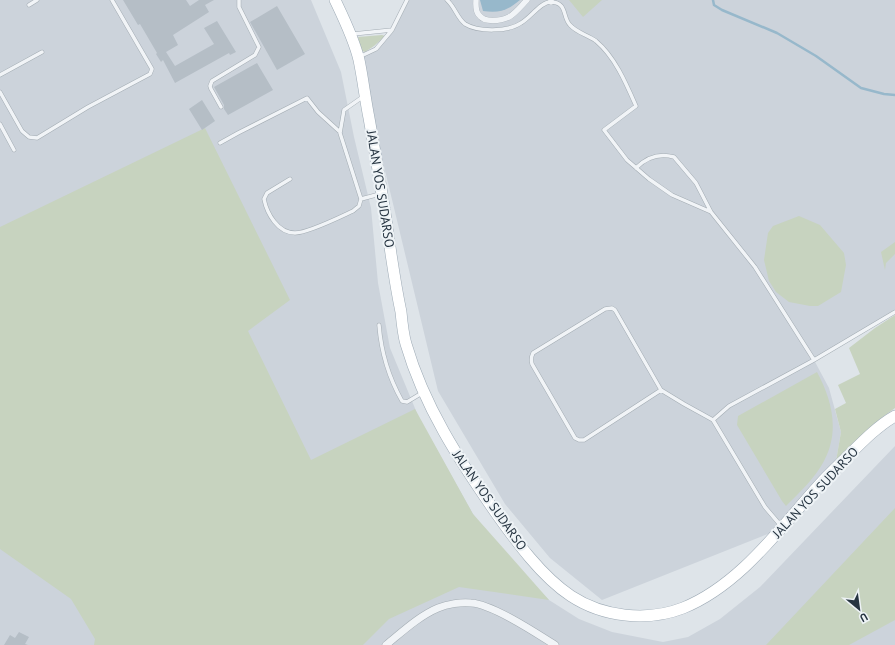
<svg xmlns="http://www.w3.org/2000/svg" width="895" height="645" font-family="'PT Sans',sans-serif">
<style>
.built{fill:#ccd3db}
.green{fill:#c7d3bf}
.water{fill:#97b8cb}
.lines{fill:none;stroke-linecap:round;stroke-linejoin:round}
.stream{stroke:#97b8cb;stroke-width:2.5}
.building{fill:#b5bec6}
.service-casing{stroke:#a3acb3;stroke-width:4.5}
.pedestrian-casing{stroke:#a3acb3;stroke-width:6}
.minor-casing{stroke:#a3acb3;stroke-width:8}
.primary-casing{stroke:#9daab5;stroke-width:12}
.service{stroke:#f1f4f7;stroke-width:3.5}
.pedestrian{stroke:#f1f4f7;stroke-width:5.5}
.minor{stroke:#f1f4f7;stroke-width:7}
.primary{stroke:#fff;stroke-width:11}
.labels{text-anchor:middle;stroke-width:4;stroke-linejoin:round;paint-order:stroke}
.street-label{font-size:13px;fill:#263441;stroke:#eef3f6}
</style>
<rect width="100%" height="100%" fill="#dee4e9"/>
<path class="built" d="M0 0H311L341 72 354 137 371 208 378 283 390 348 419 418 473 514 496 544 549 600 579 619 612 632 663 642 688 637 720 619 760 587 895 446V645H0Z
M407 0H895V312L814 360 829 388 841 432 836 461 783 528 602 600 550 558 505 504 438 391 358 58 376 49 392 30Z"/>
<path class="green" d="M569 0H602L583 17Z
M382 35 385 36 374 46 365 52 362 51 358 37Z
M205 128 290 300 248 331 311 460 415 409 473 514 549 600 459 587 389 619 363 645H94L95 639 71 599 0 549V227Z
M799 216 820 225 844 253 846 265 841 292 818 306H810L789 302 776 292 769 281 764 260 768 233 773 226Z
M895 242V254L886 263 885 270 881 252Z
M895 315V408L880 419 836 461 841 432 835 409 846 403 838 385 860 374 849 348 875 328Z
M817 372C832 400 840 431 824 461 815 478 800 492 786 506L782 501 737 425 738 416Z
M895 508V620L849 645H766Z"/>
<path class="water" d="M480 0H520C507 11 499 13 483 11Z"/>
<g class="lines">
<path class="stream" d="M713 0 714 5 722 10 777 33 816 56 861 88 884 94 895 95"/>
</g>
<path class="building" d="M123 0H186L190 6 199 0H214L205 5 209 12 173 35 178 45 166 52 175 66 214 44 204 28 217 21 236 52 230 55 229 53 175 83 163 60 161 62 156 54 157 53 140 24 138 25Z
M277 6 305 54 277 70 250 22Z
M257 63 273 90 228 115 224 109V105L214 87Z
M202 100 215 121 202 130 189 109Z
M19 632 29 637 25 644 28 645H4L10 635 15 638Z"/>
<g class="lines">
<defs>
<path id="service" d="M447 0C455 7 457 18 465 24 478 32 508 32 521 23 530 18 541 2 550 2 568 2 562 17 570 25 577 33 588 35 596 41 615 57 626 83 636 106L604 130 627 160 649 179 672 195 711 212 755 267 814 360
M29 5 37 0
M353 34 392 30
M359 57 376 49 392 30 407 0
M0 75 42 52
M0 92 22 131 29 137 37 138 88 107 150 74 152 69 112 0
M221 107 211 89 210 86 212 81 255 55 259 47 239 7V0
M0 124 14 150
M220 143 238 133 307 98 318 112 340 132
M636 168C647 157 659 153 674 157L696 183 711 212
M290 179 267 193 264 199C267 214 278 233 295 233 308 233 340 217 353 211L359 206 361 199 340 133 344 110 364 96
M361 199 380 194
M379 325C381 350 389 378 402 401L407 402 422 393
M661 390 584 440H579L575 438 532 364C531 360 531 357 533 353L605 309 612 308 615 310 661 390 684 404 713 420
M782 527 765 507 713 420 729 406 814 360 895 312"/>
<path id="pedestrian" d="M476 0C476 5 475 11 479 15 484 23 501 21 509 17 516 13 521 6 527 0
M551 2V0"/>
<path id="minor" d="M386 645C402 632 419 616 438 608 447 604 461 602 471 603 492 604 536 633 555 645"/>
<path id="primary" d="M335 0C344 19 354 39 359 60 363 79 365 98 369 118 377 163 385 209 391 254 394 274 397 293 401 312 402 323 403 334 406 344 424 406 459 460 496 513 516 541 541 576 571 596 603 617 647 622 683 608 740 585 780 528 820 484 830 473 840 464 850 454 864 440 879 425 895 416"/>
</defs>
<use href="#service" class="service-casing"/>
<use href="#pedestrian" class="pedestrian-casing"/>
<use href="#minor" class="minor-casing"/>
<use href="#primary" class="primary-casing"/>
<use href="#service" class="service"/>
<use href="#pedestrian" class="pedestrian"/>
<use href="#minor" class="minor"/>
<use href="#primary" class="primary"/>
</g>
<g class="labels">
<g class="street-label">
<text transform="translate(381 189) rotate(81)" y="5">JALAN YOS SUDARSO</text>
<text transform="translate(815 492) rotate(-47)" y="5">JALAN YOS SUDARSO</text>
<text transform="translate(490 500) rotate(55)" y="5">JALAN YOS SUDARSO</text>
</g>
</g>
<g transform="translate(859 609) rotate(151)" stroke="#eef3f6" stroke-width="3" paint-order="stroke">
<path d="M0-3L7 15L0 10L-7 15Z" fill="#263441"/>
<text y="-6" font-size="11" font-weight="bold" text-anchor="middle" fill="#263441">U</text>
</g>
</svg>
